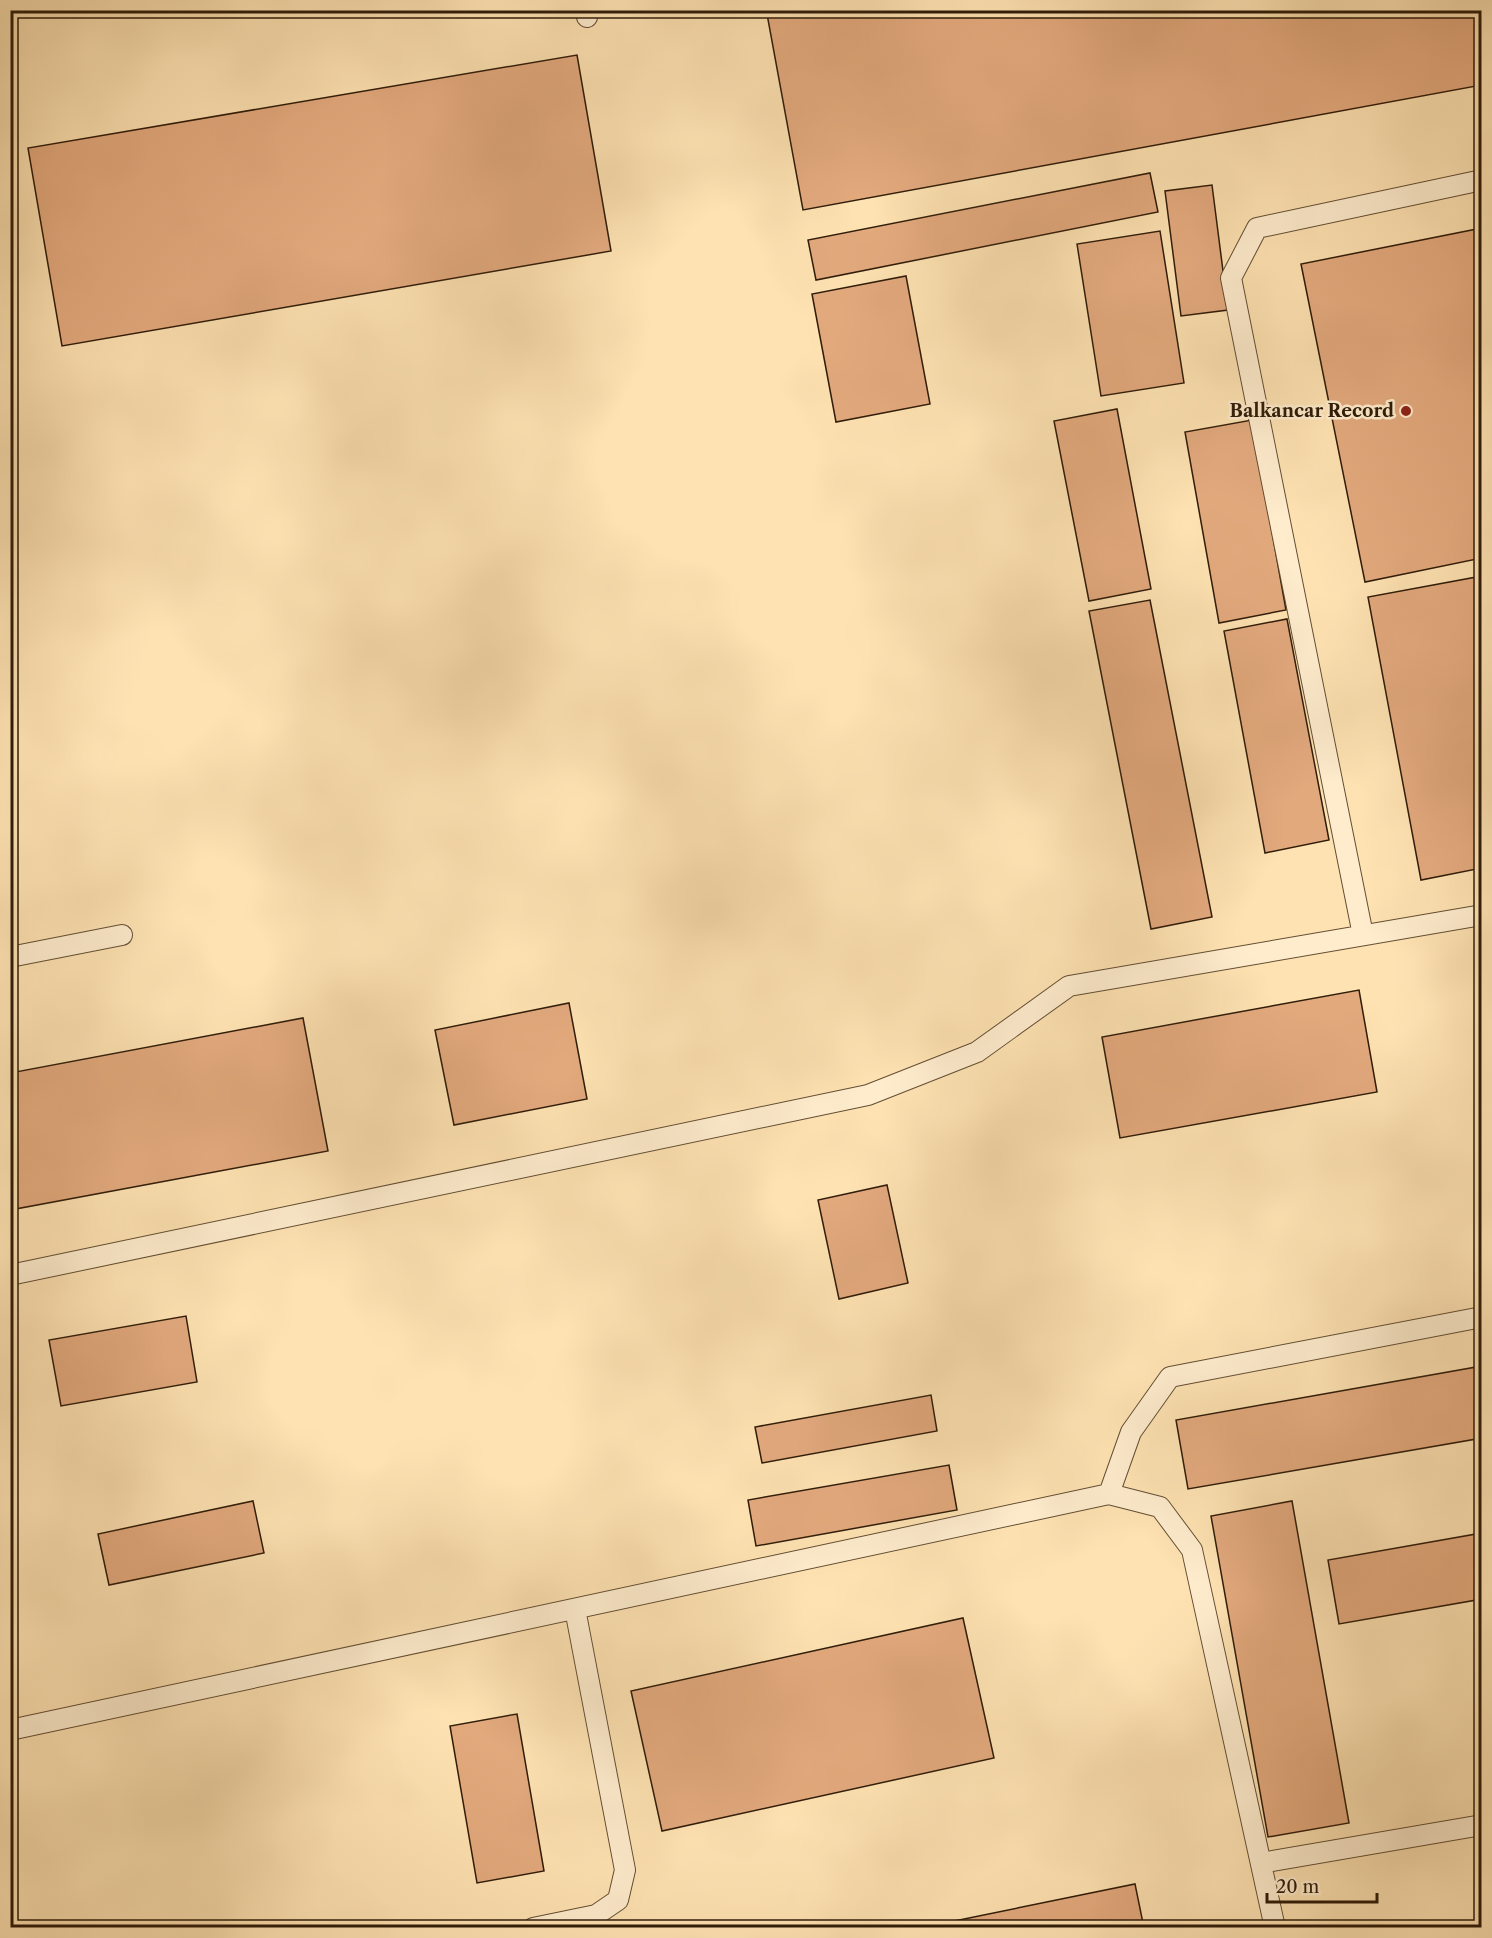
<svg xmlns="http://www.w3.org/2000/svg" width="1492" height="1938" font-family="'Libre Caslon Text',serif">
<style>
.building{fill:#e2a97d;stroke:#2f1c09;stroke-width:1.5}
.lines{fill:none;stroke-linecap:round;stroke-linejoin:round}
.service-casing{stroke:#634e33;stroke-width:22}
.service{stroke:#feeccd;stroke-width:20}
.poi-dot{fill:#8f2418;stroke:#feeccd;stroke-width:2}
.labels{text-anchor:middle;stroke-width:5;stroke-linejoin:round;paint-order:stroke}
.poi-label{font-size:18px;font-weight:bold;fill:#2f1c09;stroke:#feeccd;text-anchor:end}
</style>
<rect width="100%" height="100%" fill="#fee2b2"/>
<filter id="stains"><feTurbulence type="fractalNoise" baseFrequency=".00333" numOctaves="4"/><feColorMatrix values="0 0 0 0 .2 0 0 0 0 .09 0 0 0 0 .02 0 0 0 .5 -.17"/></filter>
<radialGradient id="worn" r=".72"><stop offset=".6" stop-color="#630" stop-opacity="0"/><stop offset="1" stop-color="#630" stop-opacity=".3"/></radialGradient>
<path class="building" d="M785 10H1482V85L803 210 767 14Z
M577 55 611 251 62 346 28 148Z
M1150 173 1158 212 816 280 808 240Z
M1212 185 1228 310 1181 316 1165 191Z
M1482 228V558L1365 582 1301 264Z
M1160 231 1184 383 1101 396 1077 244Z
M906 276 930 404 836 422 812 294Z
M1117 409 1151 589 1089 601 1054 421Z
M1252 420 1286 610 1219 623 1185 432Z
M1482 576V868L1421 880 1368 597Z
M1150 600 1212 917 1151 929 1089 611Z
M1287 619 1329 840 1265 853 1224 631Z
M1359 990 1377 1092 1120 1138 1102 1037Z
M569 1003 587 1099 454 1125 435 1030Z
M303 1018 328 1151 10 1210V1073Z
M887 1185 908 1283 839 1299 818 1200Z
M186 1316 197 1382 61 1406 49 1340Z
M1482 1366V1438L1188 1489 1176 1420Z
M931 1395 937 1431 762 1463 755 1427Z
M949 1465 957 1510 756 1546 748 1500Z
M253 1501 264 1553 109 1585 98 1534Z
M1292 1501 1349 1823 1268 1837 1211 1516Z
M1482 1533V1599L1339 1624 1328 1560Z
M963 1618 994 1758 662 1831 631 1691Z
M517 1714 544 1871 477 1883 450 1726Z
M1135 1884 1144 1928H920Z"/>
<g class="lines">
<defs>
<path id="service" d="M586 10 587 17
M1363 935 1231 278 1257 228 1482 180
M10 957 122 935
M10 1275 868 1095 977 1052 1069 986 1482 915
M1109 1494 1160 1507 1192 1550 1275 1928
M10 1730 1109 1494 1131 1432 1170 1377 1482 1317
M1261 1863 1482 1825
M533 1928 596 1915 618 1900 625 1870 575 1609"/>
</defs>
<use href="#service" class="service-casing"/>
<use href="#service" class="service"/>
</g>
<circle class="poi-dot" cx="1406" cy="411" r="6"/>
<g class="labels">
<g class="poi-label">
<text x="1394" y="417">Balkancar Record</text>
</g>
</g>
<rect width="1492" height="1938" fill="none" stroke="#fee2b2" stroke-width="36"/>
<rect x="12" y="12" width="1468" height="1914" fill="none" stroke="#2f1c09" stroke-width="3"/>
<rect x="18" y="18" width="1456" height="1902" fill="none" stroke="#2f1c09" stroke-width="1.5"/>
<path d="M1267 1893v9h110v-9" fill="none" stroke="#2f1c09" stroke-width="3"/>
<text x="1276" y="1893" font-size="18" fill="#2f1c09" stroke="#feeccd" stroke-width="4.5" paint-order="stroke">20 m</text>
<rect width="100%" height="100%" filter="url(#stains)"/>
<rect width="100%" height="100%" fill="url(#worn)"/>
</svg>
